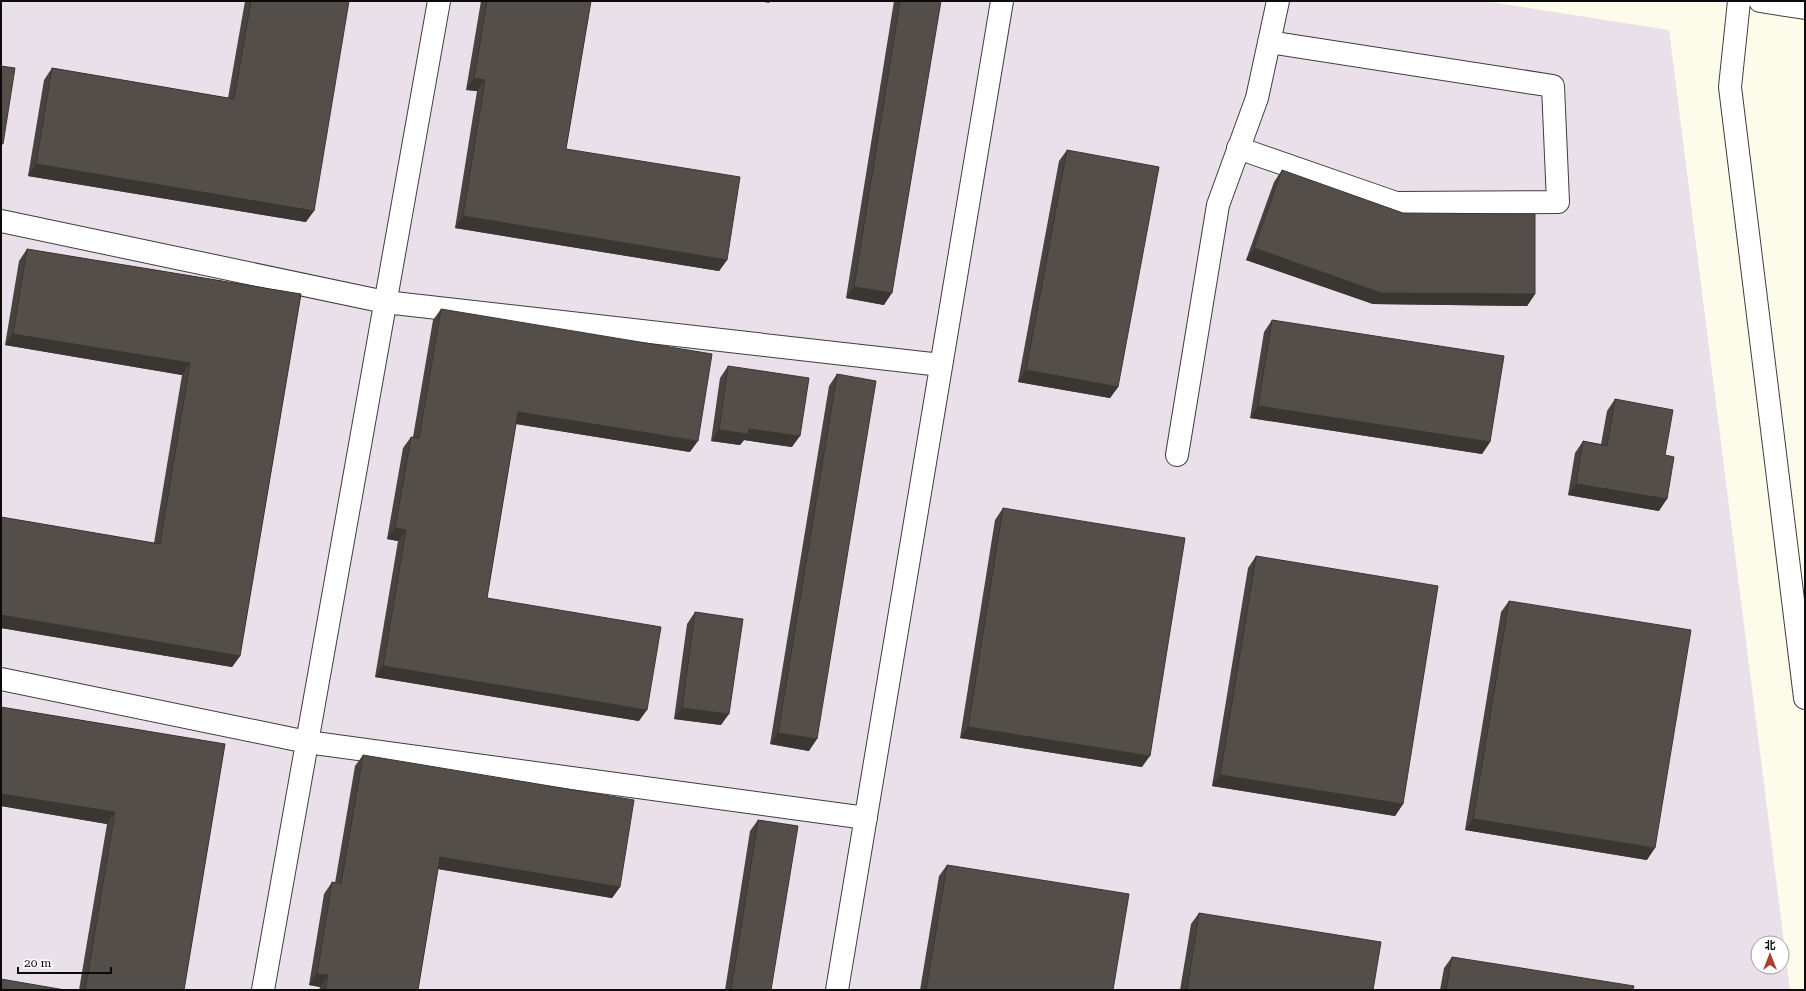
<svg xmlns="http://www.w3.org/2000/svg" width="1806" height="991" font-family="'Roboto Serif','Noto Sans SC',serif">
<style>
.industrial{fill:#e9e0e9;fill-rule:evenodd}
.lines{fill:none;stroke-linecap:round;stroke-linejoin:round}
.minor-casing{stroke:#3e3e3e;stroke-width:24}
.minor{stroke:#fff;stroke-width:22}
.wall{fill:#47433f}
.shaded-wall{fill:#3a3733}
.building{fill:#534e49;stroke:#3a3733}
</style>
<rect width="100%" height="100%" fill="#fdfceb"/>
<path class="industrial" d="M1 1H1485L1669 30 1790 990H1ZM1758 943H1782V967H1758Z"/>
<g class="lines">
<defs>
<path id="minor" d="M1739 1 1730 87 1805 698
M1760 1 1805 8
M1238 148 1396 203 1558 202 1553 86 1269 42
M1 221 385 302 941 365
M1177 455 1218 205 1257 98 1278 1
M1 679 307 742 866 818
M263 990 439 1
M837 990 1002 1"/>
</defs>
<use href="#minor" class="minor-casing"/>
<use href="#minor" class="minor"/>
</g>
<path class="wall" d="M245 1H349L306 222 28 176 44 80 52 68 228 98Z
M481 1H591L566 149 727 260 719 271 455 228 477 91 466 90Z
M894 1H941L884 305 846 298Z
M1067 150 1118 387 1110 398 1018 382 1059 161Z
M1282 170 1535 294 1527 306 1373 304 1246 260 1274 182Z
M27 249 301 294 240 656 232 667 1 628V517L154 543 182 375 5 345 19 261Z
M441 309 690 452 516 424 487 598 639 721 375 677 398 541 387 539 403 448 411 437H413L433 320Z
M1272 320 1490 442 1482 454 1250 418 1264 332Z
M728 366 792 447 744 440 740 445 711 441 720 378Z
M837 374 809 751 770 744 829 386Z
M1615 399 1665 455 1659 511 1568 495 1575 453 1583 441 1601 444 1607 411Z
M1003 508 1142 767 960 738 995 520Z
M1256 556 1403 804 1395 816 1212 786 1248 568Z
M1509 601 1647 860 1465 830 1501 612Z
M695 612 721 725 674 719 687 624Z
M1 707 225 744 184 990H79L107 824 1 806Z
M363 755 620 887 612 898 438 869 418 990H319L320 987 309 985 324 894 332 882 335 883 355 766Z
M758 820 771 990H725L750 831Z
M947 865 1113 990H920L939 876Z
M1199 913 1373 990H1180L1191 924Z
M1452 957 1633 990H1440L1444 968Z"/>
<path class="shaded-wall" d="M759 1H770L769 3Z
M474 78 485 80 477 91 466 90Z
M36 164 314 211 306 222 28 176Z
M463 216 727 260 719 271 455 228Z
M1254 248 1535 294 1527 306 1373 304 1246 260Z
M854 287 892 293 884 305 846 298Z
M13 334 190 363 182 375 5 345Z
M1026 370 1118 387 1110 398 1018 382Z
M1258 406 1490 442 1482 454 1250 418Z
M518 412 698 441 690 452 510 423Z
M749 429 800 436 792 447 744 440 740 445 711 441 719 430Z
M1576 484 1667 499 1659 511 1568 495Z
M395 528 406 530 398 541 387 539Z
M1 615 240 656 232 667 1 628Z
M383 666 647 710 639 721 375 677Z
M682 708 729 714 721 725 674 719Z
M968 727 1150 756 1142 767 960 738Z
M778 733 817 739 809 751 770 744Z
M1220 775 1403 804 1395 816 1212 786Z
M1 794 115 812 107 824 1 806Z
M1473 819 1655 848 1647 860 1465 830Z
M440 857 620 887 612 898 432 868Z
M317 974 328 975 320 987 309 985Z"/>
<path class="building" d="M251 1H349L314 211 36 164 52 68 234 99Z
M487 1H591L566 149 740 177 727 260 463 216 485 80 474 78Z
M900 1H941L892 293 854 287Z
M1 66 15 68 3 144H1Z
M1067 150 1159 167 1118 387 1026 370Z
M1282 170 1403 213 1535 214V294L1381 293 1254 248Z
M27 249 301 294 240 656 1 615V517L160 544 190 363 13 334Z
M441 309 712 354 698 441 518 412 487 598 661 627 647 710 383 666 406 530 395 528 411 437 419 438Z
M1272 320 1504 356 1490 442 1258 406Z
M728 366 809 378 800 436 749 429 748 434 719 430Z
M837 374 876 381 817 739 778 733Z
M1615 399 1673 410 1665 455 1674 457 1667 499 1576 484 1583 441 1607 446Z
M1003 508 1185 538 1150 756 968 727Z
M1256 556 1438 586 1403 804 1220 775Z
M1509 601 1691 630 1655 848 1473 819Z
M695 612 743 619 729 714 682 708Z
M1 707 225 744 184 990H85L115 812 1 794Z
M363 755 634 800 620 887 440 857 418 990H325L328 975 317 974 332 882 341 884Z
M758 820 798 826 771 990H731Z
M947 865 1129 894 1113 990H926Z
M1199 913 1381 942 1373 990H1187Z
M1452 957 1634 986 1633 990H1446Z
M1 979 65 990H1Z"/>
<rect width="1806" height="991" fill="none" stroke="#0b0b0b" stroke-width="4"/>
<g transform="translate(1770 955)"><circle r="19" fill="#ffffff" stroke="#9d9d9d"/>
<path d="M0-3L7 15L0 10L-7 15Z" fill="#ac3e32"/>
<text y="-6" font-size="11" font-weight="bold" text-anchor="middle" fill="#0b0b0b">北</text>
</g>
<path d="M18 967v6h93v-6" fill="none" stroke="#0b0b0b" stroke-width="2"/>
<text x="24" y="967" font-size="12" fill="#0b0b0b" stroke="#ffffff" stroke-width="3" paint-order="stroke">20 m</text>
</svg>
